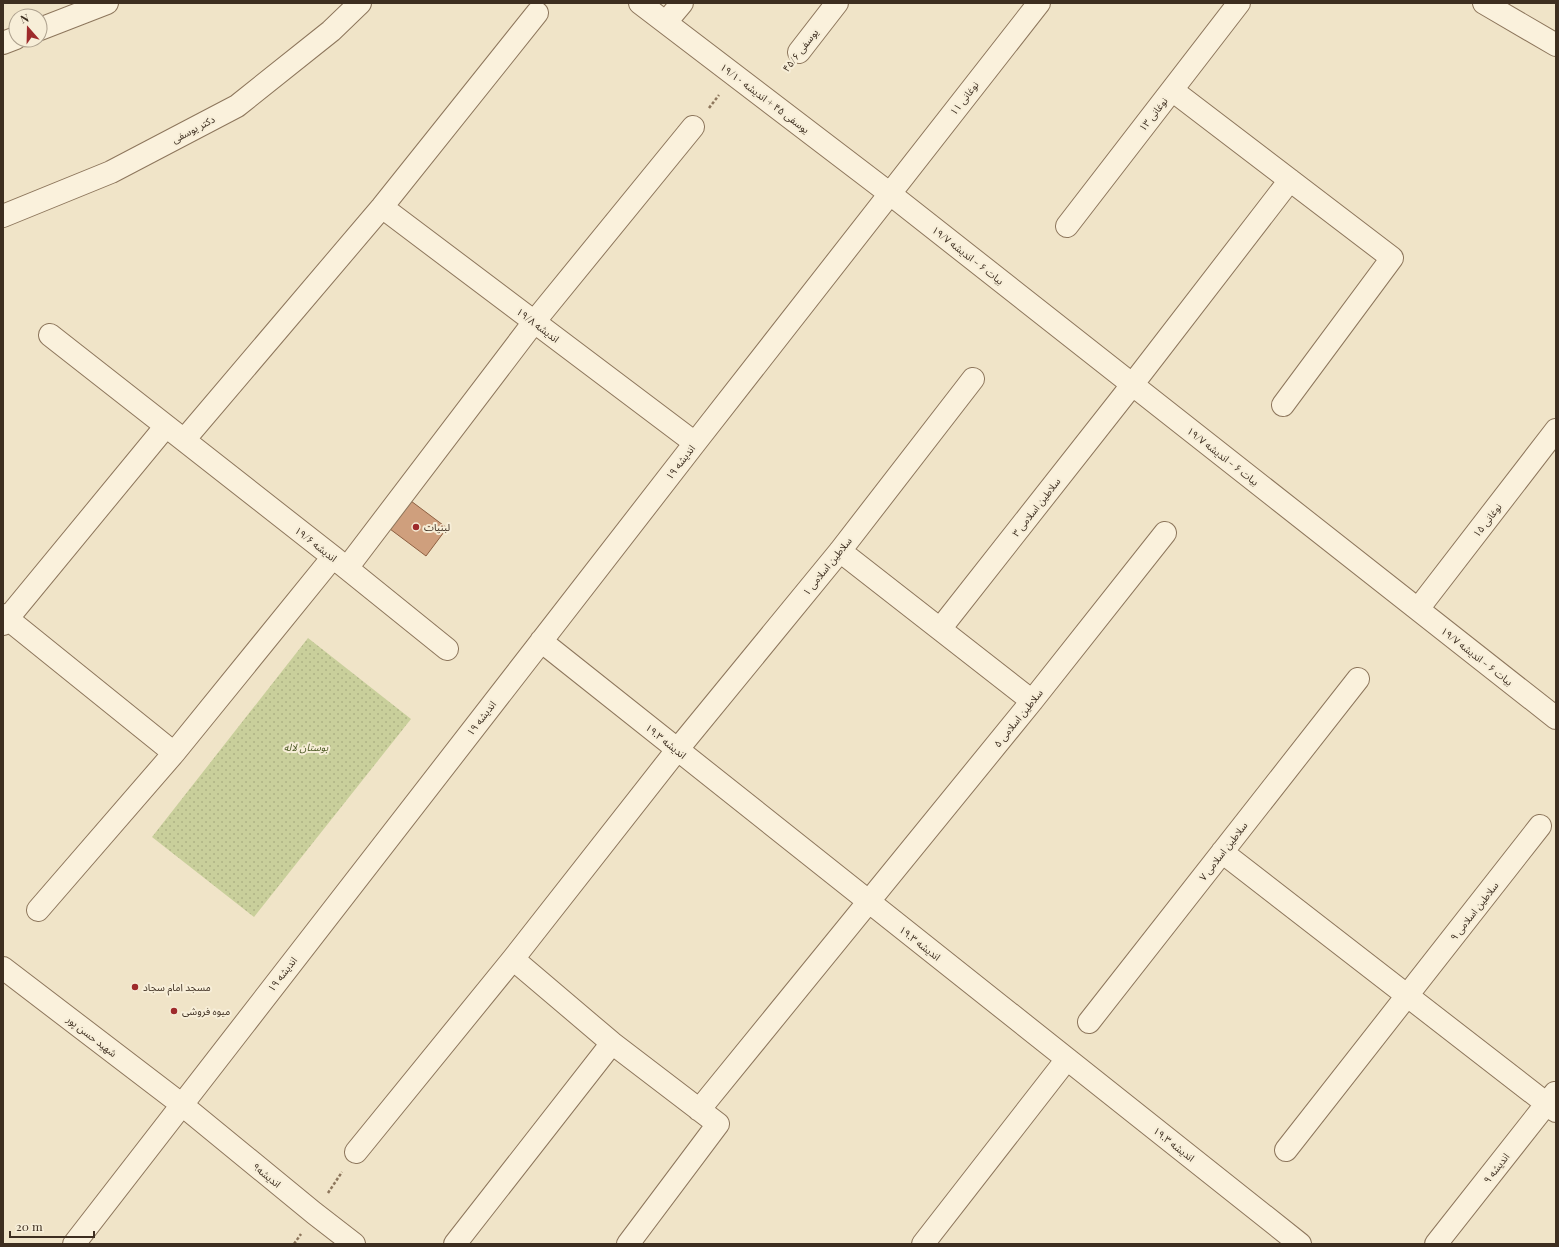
<svg xmlns="http://www.w3.org/2000/svg" width="1559" height="1247" font-family="'Playfair Display','Noto Sans Arabic',serif">
<style>
.grass{fill:url(#grass-dots)}
.building{fill:#cf9f7d;stroke:#8d5f41}
.lines{fill:none;stroke-linecap:round;stroke-linejoin:round}
.minor-casing{stroke:#8d765c;stroke-width:24}
.path{stroke:#8d765c;stroke-width:2.5;stroke-dasharray:3 2;stroke-linecap:butt}
.minor{stroke:#faf1dc;stroke-width:22}
.poi-dot{fill:#9e2a2b;stroke:#f7eed8;stroke-width:1.5}
.labels{text-anchor:middle;stroke-width:4;stroke-linejoin:round;paint-order:stroke}
.street-label{font-size:10px;fill:#3d2e20;stroke:#f7eed8}
.poi-label{font-size:10px;fill:#3d2e20;stroke:#f7eed8;text-anchor:start}
.park-label{font-size:10px;font-style:italic;fill:#4d5a26;stroke:#f7eed8}
</style>
<defs>
<pattern id="grass-dots" width="8" height="8" patternUnits="userSpaceOnUse"><rect width="8" height="8" fill="#c9cf9b"/><path d="M2 2h.1M6 6h.1" fill="none" stroke="#aeb285" stroke-width="1.8" stroke-linecap="round"/></pattern>
</defs>
<rect width="100%" height="100%" fill="#f0e4c8"/>
<path class="grass" d="M308 638 411 719 254 917 152 837Z"/>
<path class="building" d="M407 498 447 528 426 556 386 526Z"/>
<g class="lines">
<defs>
<path id="minor" d="M640 3 889 193 1556 718
M1484 3 1556 45
M666 22 682 3
M40 29 107 3
M3 43 16 38
M799 52 837 3
M1172 90 1392 258 1283 405
M382 207 695 443
M3 216 111 172 237 106 331 31 360 3
M1067 226 1239 3
M50 335 333 557 447 649
M184 440 382 207 537 13
M840 551 1032 701
M347 568 534 322 693 127
M1418 609 1556 430
M3 615 174 753
M3 624 166 426
M940 629 1132 385 1290 180
M541 641 1300 1244
M1222 852 1556 1111
M38 910 174 753 333 557
M513 959 612 1043 718 1124 628 1244
M3 968 181 1104 314 1213 354 1244
M1089 1022 1358 679
M699 1110 1032 701 1165 533
M1286 1150 1540 826
M356 1152 513 959 677 750 840 551 973 379
M74 1244 695 443 1039 3
M455 1244 612 1043
M923 1244 1067 1059
M1436 1244 1555 1093"/>
</defs>
<use href="#minor" class="minor-casing"/>
<path class="path" d="M709 108 719 95
M328 1193 342 1172
M294 1244 301 1234"/>
<use href="#minor" class="minor"/>
</g>
<g class="poi-dot">
<circle cx="416" cy="527" r="4"/>
<circle cx="135" cy="987" r="4"/>
<circle cx="174" cy="1011" r="4"/>
</g>
<g class="labels">
<g class="street-label">
<text transform="translate(800 50) rotate(-52)" y="4">یوسفی ۴۵/۶</text>
<text transform="translate(765 98) rotate(37)" y="4">یوسفی ۴۵ + اندیشه ۱۹/۱۰</text>
<text transform="translate(964 98) rotate(-52)" y="4">نوغانی ۱۱</text>
<text transform="translate(1153 114) rotate(-52)" y="4">نوغانی ۱۳</text>
<text transform="translate(193 129) rotate(-28)" y="4">دکتر یوسفی</text>
<text transform="translate(968 255) rotate(38)" y="4">بیات ۶ - اندیشه ۱۹/۷</text>
<text transform="translate(538 325) rotate(37)" y="4">اندیشه ۱۹/۸</text>
<text transform="translate(1223 456) rotate(38)" y="4">بیات ۶ - اندیشه ۱۹/۷</text>
<text transform="translate(680 462) rotate(-52)" y="4">اندیشه ۱۹</text>
<text transform="translate(1036 507) rotate(-52)" y="4">سلاطین اسلامی ۳</text>
<text transform="translate(1487 520) rotate(-52)" y="4">نوغانی ۱۵</text>
<text transform="translate(316 544) rotate(38)" y="4">اندیشه ۱۹/۶</text>
<text transform="translate(827 566) rotate(-51)" y="4">سلاطین اسلامی ۱</text>
<text transform="translate(1477 656) rotate(38)" y="4">بیات ۶ - اندیشه ۱۹/۷</text>
<text transform="translate(481 718) rotate(-52)" y="4">اندیشه ۱۹</text>
<text transform="translate(1018 718) rotate(-51)" y="4">سلاطین اسلامی ۵</text>
<text transform="translate(666 741) rotate(39)" y="4">اندیشه ۱۹.۳</text>
<text transform="translate(1223 851) rotate(-52)" y="4">سلاطین اسلامی ۷</text>
<text transform="translate(1474 911) rotate(-52)" y="4">سلاطین اسلامی ۹</text>
<text transform="translate(920 943) rotate(38)" y="4">اندیشه ۱۹.۳</text>
<text transform="translate(282 974) rotate(-52)" y="4">اندیشه ۱۹</text>
<text transform="translate(92 1036) rotate(38)" y="4">شهید حسن پور</text>
<text transform="translate(1174 1144) rotate(38)" y="4">اندیشه ۱۹.۳</text>
<text transform="translate(1496 1168) rotate(-52)" y="4">اندیشه ۹</text>
<text transform="translate(267 1175) rotate(39)" y="4">اندیشه۹</text>
</g>
<g class="poi-label">
<text x="424" y="531">لبنیات</text>
<text x="143" y="991">مسجد امام سجاد</text>
<text x="182" y="1015">میوه فروشی</text>
</g>
<g class="park-label">
<text x="306" y="751">بوستان لاله</text>
</g>
</g>
<rect width="1559" height="1247" fill="none" stroke="#3d2e20" stroke-width="8"/>
<g transform="translate(28 28) rotate(340)"><circle r="19" fill="#f7eed8" stroke="#ada18e"/>
<path d="M0-3L7 15L0 10L-7 15Z" fill="#9e2a2b"/>
<text y="-6" font-size="11" font-weight="bold" text-anchor="middle" fill="#3d2e20">N</text>
</g>
<path d="M10 1231v6h84v-6" fill="none" stroke="#3d2e20" stroke-width="2"/>
<text x="16" y="1231" font-size="12" fill="#3d2e20" stroke="#f7eed8" stroke-width="3" paint-order="stroke">20 m</text>
</svg>
